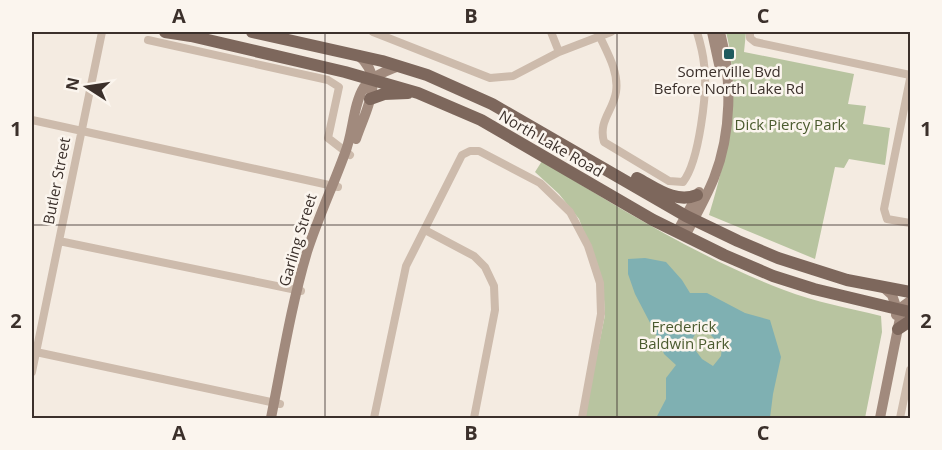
<svg xmlns="http://www.w3.org/2000/svg" width="942" height="450" font-family="'Open Sans',sans-serif">
<style>
.green{fill:#b8c4a0}
.water{fill:#7fb0b2;fill-rule:evenodd}
.lines{fill:none;stroke-linecap:round;stroke-linejoin:round}
.street{stroke:#cdbbac;stroke-width:8}
.secondary{stroke:#a18a7d;stroke-width:10}
.primary{stroke:#7d675c;stroke-width:12}
.grid{fill:none;stroke:#3b302b;stroke-width:1.5;stroke-opacity:0.55}
.poi-dot{fill:#1f5a5e;stroke:#fbf5ee;stroke-width:2}
.labels{text-anchor:middle;stroke-width:5;stroke-linejoin:round;paint-order:stroke}
.poi-label{font-size:15px;fill:#3b302b;stroke:#fbf5ee}
.park-label{font-size:15px;fill:#4a5a2e;stroke:#fbf5ee}
.street-label{font-size:15px;fill:#3b302b;stroke:#fbf5ee}
.neatline{fill:none;stroke:#3b302b;stroke-width:2}
.grid-label{font-size:20px;text-anchor:middle;font-weight:bold;fill:#3b302b}
</style>
<rect width="100%" height="100%" fill="#f4ebe1"/>
<path class="green" d="M726 32H746L744 52 854 74 848 104 866 106 863 124 890 128 885 165 849 159 844 168 835 167 815 259 709 215C726 161 741 88 726 32Z
M542 161C621 209 698 257 784 290 815 302 849 308 881 316L882 332 865 418H584L605 315 603 283 579 219 559 194 535 172Z"/>
<path class="water" d="M645 258 666 262 682 280 690 293H707L745 313 770 320 781 357 773 394 770 418H656L666 399V378L676 365 664 354 659 340 635 294 628 274V259ZM697 331 709 333 722 347 721 356 713 366 702 359 690 343Z"/>
<g class="lines">
<path class="street" d="M373 32 490 78 513 76 559 52 611 32
M551 32 559 52
M750 32V38L755 42 910 75
M600 37C608 54 619 73 616 92 613 111 598 121 604 142L669 181 683 182C699 162 708 90 704 64 703 53 700 42 697 32
M148 40 328 80 339 87 328 138 350 155
M910 79 884 209 887 219 910 223
M32 120 338 187
M425 230 474 256 485 267 494 286 495 310 474 418
M59 241 301 291
M36 352 280 404
M32 372 102 32
M374 418 406 266 462 155 470 151H479L540 183 570 212 588 246 600 283 601 314 582 418
M900 418 910 370"/>
<path class="secondary" d="M712 32 720 69
M356 139C365 111 387 78 358 55
M677 232 699 192
M685 236C695 217 706 198 714 178 732 132 732 79 720 32
M896 315 899 309 910 301
M271 418C282 363 291 306 307 252 318 218 333 186 345 153 353 134 353 104 364 87 370 77 388 70 399 66
M880 418 900 318 892 295 882 286"/>
<path class="primary" d="M165 32 191 36 345 72 418 93 481 120 653 220 724 255 773 276 814 289 910 312
M252 32 382 61 427 75 492 104 686 216 738 241 778 258 847 280 910 292
M370 99 384 94 408 93
M637 178C656 188 676 204 697 195
M898 329 910 321"/>
</g>
<path class="grid" d="M325 32V418M617 32V418M32 225H910"/>
<rect class="poi-dot" x="723" y="48" width="12" height="12" rx="3"/>
<g class="labels">
<g class="poi-label">
<text x="729" y="77">Somerville Bvd<tspan x="729" dy="17">Before North Lake Rd</tspan></text>
</g>
<g class="park-label">
<text x="790" y="130">Dick Piercy Park</text>
<text x="684" y="332">Frederick<tspan x="684" dy="17">Baldwin Park</tspan></text>
</g>
<g class="street-label">
<text transform="translate(551 144) rotate(30)" y="5">North Lake Road</text>
<text transform="translate(57 181) rotate(-79)" y="5">Butler Street</text>
<text transform="translate(298 240) rotate(-73)" y="5">Garling Street</text>
</g>
</g>
<rect width="942" height="450" fill="none" stroke="#fbf5ee" stroke-width="66"/>
<g transform="translate(87 87) rotate(282)" stroke="#fbf5ee" stroke-width="4.5" paint-order="stroke">
<path d="M0-4.5L10 22L0 15L-10 22Z" fill="#3b302b"/>
<text y="-9" font-size="16" font-weight="bold" text-anchor="middle" fill="#3b302b">N</text>
</g>
<rect x="33" y="33" width="876" height="384" class="neatline"/>
<g class="grid-label">
<text x="179" y="23">A</text>
<text x="471" y="23">B</text>
<text x="763" y="23">C</text>
<text x="16" y="136">1</text>
<text x="926" y="136">1</text>
<text x="16" y="328">2</text>
<text x="926" y="328">2</text>
<text x="179" y="440">A</text>
<text x="471" y="440">B</text>
<text x="763" y="440">C</text>
</g>
</svg>
